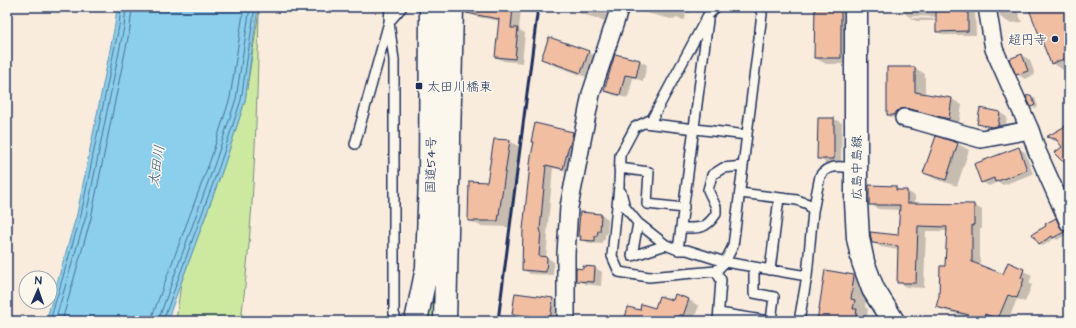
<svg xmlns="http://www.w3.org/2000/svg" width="1076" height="328" font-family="'Architects Daughter','Klee One',sans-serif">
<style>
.green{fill:#cde9a0;stroke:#748c7f}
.water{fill:#8bcfec;stroke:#5e8fb3}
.shadow{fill:#0003;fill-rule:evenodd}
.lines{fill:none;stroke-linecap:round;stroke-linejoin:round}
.shore{stroke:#486f97;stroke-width:1}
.building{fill:#f1bea2;stroke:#1b2f5e}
.lane-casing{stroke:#1b2f5e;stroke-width:12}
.street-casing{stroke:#1b2f5e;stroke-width:20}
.primary-casing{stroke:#1b2f5e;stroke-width:25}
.highway-casing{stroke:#1b2f5e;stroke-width:25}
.lane{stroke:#fbf7ec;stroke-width:9}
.street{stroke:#fbf7ec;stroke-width:17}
.primary{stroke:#fbf7ec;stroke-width:22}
.highway{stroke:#fbf7ec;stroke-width:22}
.rail{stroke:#1b2f5e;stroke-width:3}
.poi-dot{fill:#1b2f5e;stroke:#fbf7ec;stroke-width:1.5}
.labels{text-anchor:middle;stroke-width:3;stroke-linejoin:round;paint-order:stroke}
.poi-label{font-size:13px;fill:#1b2f5e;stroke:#fbf7ec;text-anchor:end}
.street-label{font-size:13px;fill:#1b2f5e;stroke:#fbf7ec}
.water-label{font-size:14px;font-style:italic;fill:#375782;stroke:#fbf7ec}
</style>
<rect width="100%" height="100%" fill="#f9ecdd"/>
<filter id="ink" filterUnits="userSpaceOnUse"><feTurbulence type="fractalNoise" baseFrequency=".025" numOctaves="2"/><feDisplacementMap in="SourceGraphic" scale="8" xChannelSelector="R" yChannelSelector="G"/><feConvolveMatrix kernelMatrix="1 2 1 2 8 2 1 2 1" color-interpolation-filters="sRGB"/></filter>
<g filter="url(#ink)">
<path class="green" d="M259 11C257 115 254 218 241 321H176L181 283 224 166 245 101Z
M436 247V321H425Z"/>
<path class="water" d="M117 7H258L245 101 224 166 167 321H46L77 214 115 25Z"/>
<path class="shadow" d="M471 7 521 8 519 30 525 33 522 63 504 61 496 57 500 21 477 17 470 13Z
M571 7H609L605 21 579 13 571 8Z
M632 7H691L690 13 686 12 685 20 675 18V20L638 11Z
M816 7H852V64H826L815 58Z
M904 7H979V12H975L976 35H944L937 31V21H916L904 13ZM911 16 941 17V19L913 18Z
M998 7H1016L1022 22 1010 23 1000 17Z
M1030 7H1069V69L1065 71 1052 63Z
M588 52 599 58 592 79 553 65 542 59Z
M1022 55 1030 60 1035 75 1025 79 1017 74Z
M640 61 647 65 643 81 633 78 628 98 613 95 605 90Z
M888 68H915L925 74V95L952 99 962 105 959 124 898 121 888 115ZM905 107 896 112V110Z
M1031 96 1035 98 1038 107 1035 108 1031 106 1027 97Z
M1000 113 1007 117 1005 130 1000 131 986 128 978 123Z
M818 119H834L842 123 841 163H826L818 158Z
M536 124 573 133 580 138 571 172 553 168 547 235 548 236 546 257 554 262 553 275 530 274 523 269 535 142 532 141Z
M1069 125V164L1063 161V147L1059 142 1054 141 1048 137Z
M936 138 958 144 969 150 957 186 935 179 924 173Z
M494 140 510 141 521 148 509 227 480 226 469 220 488 183Z
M1018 148 1025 152 1033 174 1003 185 998 182 989 186 982 182Z
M895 187 902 191H907L915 196V204L974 205 982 210V229H980V266L1003 275 1008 264 1032 275 1029 283 1032 285 1025 302 1017 299 1008 321H1002L994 318 992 321H972L969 317 945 311 937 307 946 267 948 231H926L924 288 906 287 898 282 899 250 881 247 873 242 899 236 901 210 878 209 870 204Z
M601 214 608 219 607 235 605 234V240H603L602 244 589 243 581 239 582 237 579 235Z
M1056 219 1059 221 1064 231 1067 234 1057 240 1055 238 1043 246 1039 244Z
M595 268 602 272 601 286 585 284 577 280 584 270Z
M825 271 854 276 868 284 865 307 868 309 867 316 870 318V321H818Z
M553 299 560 303 558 321H516L517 315 513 313Z
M689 300 699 306 693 321H625L640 312 656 309 674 302Z"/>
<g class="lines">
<path class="shore" d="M50 321 81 215 119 26 121 7
M55 321 86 216 124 27 126 7
M62 321 91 218 130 28 132 7
M152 321 153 314 210 161 230 98 244 7
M158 321 215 163 236 99 250 7
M163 321 220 164 241 100 255 7"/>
</g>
<path class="building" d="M466 7H513L511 28H518L515 59 495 57 499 19 466 13Z
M815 7H841V58H814Z
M936 7H968V31L936 32Z
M1028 7H1069V57L1051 64Z
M549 37 589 51 581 73 541 59Z
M615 54 640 60 636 77 625 75 620 95 604 91Z
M1022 54 1028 71 1016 75 1009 59Z
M887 67H915V92L952 98 949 119 906 108 901 109 897 111 894 115H887Z
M1031 95 1035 105 1031 107 1026 96Z
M980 108 1000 112 998 126 992 127 977 124Z
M818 118H834V159H817Z
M535 123 573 132 570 145H569L563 169 546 165 540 230 541 231 539 256 547 257 546 272 522 270 523 229 531 156 534 142H531Z
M1069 124V158L1062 161 1054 153 1062 147 1056 139 1046 137Z
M936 136 958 143 946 180 923 173Z
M494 139 510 140 498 221H468L469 181 487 182Z
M1019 147 1027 170 995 182 994 178 981 183 974 164Z
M869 185 896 186V190H907V203L974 204V225H972V262L1003 274 1008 262 1024 269 1021 278 1024 279 1017 298 1008 295 998 319 985 314 981 321H967L969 315 936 307 939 296 940 266H945L947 227 918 226 916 283H897L898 246 872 243 870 232 898 235 900 205H869Z
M580 212 601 214 600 231H598L597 236H595V241L580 240 581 236H578Z
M1056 218 1060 227 1064 232 1053 238 1052 236 1039 244 1032 234 1046 226 1045 224Z
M583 266 595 267 594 282 576 281V268L583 269Z
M825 270 854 275 851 299 855 300 853 309H857L855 321H817Z
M515 293 553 298 550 321H529L530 316 512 314Z
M675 294 689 299 683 316 680 314 677 321H624L628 307 640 310 641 304 655 308 659 296 673 300Z"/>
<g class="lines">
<defs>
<path id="lane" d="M716 7 708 15 652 119 635 127 620 155 619 186 612 256 619 272 649 277 716 271 725 262 733 246 762 14 759 7
M644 123 747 135
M355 144 389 22 390 7
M619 168 649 172 647 204 684 208
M621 192 625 207 638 223 666 245 678 250H687L725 262 807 276
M740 193 797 200 808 204 813 211 807 276 799 321
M813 211 820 176C828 163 843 167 856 168
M638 223 632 256 666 245
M681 228C699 228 705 230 716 214V207L708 190 712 175 723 168 743 166
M678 250 708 20
M754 267V293L774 297 771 321
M770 270 779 198
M716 271 721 280 718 321
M719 313 768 321
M397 321 394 313V60L389 22 402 7"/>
<path id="street" d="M987 7 994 49 1030 130 1037 151 1069 223
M904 118 918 121 981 139 1030 130
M566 321V254L569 207 591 94 620 7"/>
<path id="primary" d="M856 7V202L858 238 863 262 873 289 893 321"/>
<path id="highway" d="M416 321 427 268 430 177 431 7
M445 321 452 7"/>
</defs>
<use href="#lane" class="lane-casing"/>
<use href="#street" class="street-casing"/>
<use href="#primary" class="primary-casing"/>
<use href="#highway" class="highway-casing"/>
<use href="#lane" class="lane"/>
<use href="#street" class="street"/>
<use href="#primary" class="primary"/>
<use href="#highway" class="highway"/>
<path class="rail" d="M498 321 538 7"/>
</g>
</g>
<g class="poi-dot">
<circle cx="1055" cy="39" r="4"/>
<rect x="415" y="82" width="8" height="8" rx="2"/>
</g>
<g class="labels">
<g class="poi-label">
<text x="1047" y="44">超円寺</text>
<text x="427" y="91" text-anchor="start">太田川橋東</text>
</g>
<g class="street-label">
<text transform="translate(430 165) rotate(-89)" y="5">国道54号</text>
<text transform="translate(856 168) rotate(-90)" y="5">広島中島線</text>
</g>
<g class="water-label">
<text transform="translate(156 166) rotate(-81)" y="5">太田川</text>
</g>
</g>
<rect width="1076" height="328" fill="none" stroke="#fbf7ec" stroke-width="24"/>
<rect x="12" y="12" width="1052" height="304" fill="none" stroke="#1b2f5e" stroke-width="1.5" filter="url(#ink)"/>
<g transform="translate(38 290) rotate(2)"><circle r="19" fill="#fbf7ec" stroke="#a1a7b3"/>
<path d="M0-3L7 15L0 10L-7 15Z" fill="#1b2f5e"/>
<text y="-6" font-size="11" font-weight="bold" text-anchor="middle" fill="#1b2f5e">N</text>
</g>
</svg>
